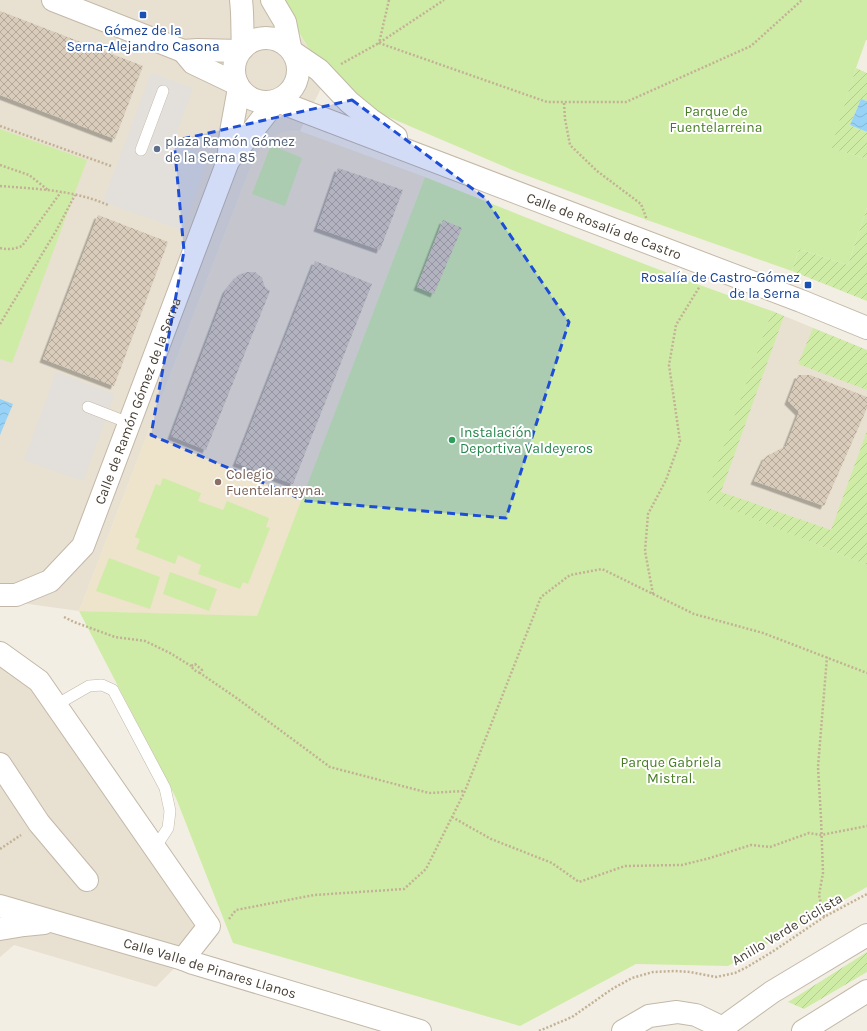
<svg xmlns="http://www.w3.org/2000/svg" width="867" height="1031" font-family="Karla,sans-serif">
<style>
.residential{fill:#e8e0d0}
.education{fill:#eee3cb}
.green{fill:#cfeca7}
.garden{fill:url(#garden-furrows)}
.parking{fill:#e3e0dc}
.water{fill:url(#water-waves)}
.building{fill:url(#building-cross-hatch);filter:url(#shadow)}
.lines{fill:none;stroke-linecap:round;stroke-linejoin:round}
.service-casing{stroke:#c3b8a8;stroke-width:12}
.minor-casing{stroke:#c3b8a8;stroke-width:24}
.tertiary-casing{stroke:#c3b8a8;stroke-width:24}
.path{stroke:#c3b195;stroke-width:2.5;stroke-dasharray:2 2;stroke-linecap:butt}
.service{stroke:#fff;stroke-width:11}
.minor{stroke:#fff;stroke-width:22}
.tertiary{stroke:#fff;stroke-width:22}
.marked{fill:#1d4ed8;fill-opacity:0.2;stroke:#1d4ed8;stroke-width:3;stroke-dasharray:8 5;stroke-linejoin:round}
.transit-dot{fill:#1a4fb4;stroke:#fff;stroke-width:1.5}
.service-dot{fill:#5c6f8a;stroke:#fff;stroke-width:1.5}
.leisure-dot{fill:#2e9e5b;stroke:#fff;stroke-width:1.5}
.education-dot{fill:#8d6e63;stroke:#fff;stroke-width:1.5}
.labels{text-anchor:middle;stroke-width:4;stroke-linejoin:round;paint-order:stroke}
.transit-label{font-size:14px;fill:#164399;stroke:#fff}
.park-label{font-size:14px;fill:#467d21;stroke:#fff}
.service-label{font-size:14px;fill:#4e5e75;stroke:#fff;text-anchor:start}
.street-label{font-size:14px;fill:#463e33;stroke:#fff}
.leisure-label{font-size:14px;fill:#27864d;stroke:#fff;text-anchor:start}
.education-label{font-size:14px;fill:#785e54;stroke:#fff;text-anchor:start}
</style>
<defs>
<pattern id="garden-furrows" width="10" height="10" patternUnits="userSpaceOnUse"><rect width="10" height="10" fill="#cfeca7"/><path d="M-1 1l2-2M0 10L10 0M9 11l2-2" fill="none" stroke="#b3cb90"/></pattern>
<pattern id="water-waves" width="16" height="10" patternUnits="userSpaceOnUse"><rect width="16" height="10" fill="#98d3f7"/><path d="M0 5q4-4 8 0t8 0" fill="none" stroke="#84b6d4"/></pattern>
<pattern id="building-cross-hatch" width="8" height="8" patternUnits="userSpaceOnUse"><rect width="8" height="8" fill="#d9ccba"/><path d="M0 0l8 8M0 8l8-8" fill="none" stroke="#b2a798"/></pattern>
<filter id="shadow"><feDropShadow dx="-3.5" dy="3.5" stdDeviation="0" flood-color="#0004"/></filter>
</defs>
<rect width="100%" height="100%" fill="#f3eee3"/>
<path class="residential" d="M0 0H276L309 49 330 70 300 131 284 132 255 156 79 611 0 600Z
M772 311 867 350V565L705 499Z
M0 640 155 848 209 926 183 959 156 987 14 945 0 957Z"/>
<path class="education" d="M300 131 425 177 257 617 79 611 255 156 269 138 284 132Z"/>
<path class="green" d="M279 0H867V40H866L856 68 832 148 867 159V208L848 265 799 249 792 271 647 220 517 172 372 110 309 49Z
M0 129 87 160 12 363 0 359Z
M271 145 302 158 285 206 252 194Z
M425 177C540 223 655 270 772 311L706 499 867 565V887L728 966 636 964 520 1026 233 943 176 798 79 611 257 616Z
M163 478 201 493 198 501 223 510 227 501 269 518 266 527 270 528 248 584 243 582 240 589 198 574 201 565 178 555 175 564 136 549 140 539 135 537 156 484 160 486Z
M109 558 160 577 150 609 96 591Z
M170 572 217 589 209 611 163 594Z"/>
<path class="garden" d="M856 68 867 73V101L861 99 850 125 867 132V159L831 148Z
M867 208V301L792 271 799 249 848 265Z
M772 311 784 316 721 492 831 530 867 431V565L705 499Z
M813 328 867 350V390L798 364Z
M867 952V972L804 1009 788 1002Z"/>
<path class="parking" d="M151 73 193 88 173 143 209 156 182 230 103 202Z
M56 372 115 394 83 481 24 460Z"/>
<path class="water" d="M861 99 867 101V132L850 125Z
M0 399 13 404 0 435Z"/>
<path class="building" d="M0 11 143 66 115 139 0 95Z
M338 168 403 190 380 250 317 228Z
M98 215 168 242 114 386 43 359Z
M443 220 462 228 434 294 417 287Z
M315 261 372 284 293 484 236 463Z
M247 272H255L262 278 265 287 270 291 206 450 171 436 226 290 238 275Z
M798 375H810L867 397V408L824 506 754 481 765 457 786 446 799 412 788 401Z"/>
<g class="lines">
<defs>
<path id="service" d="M141 150 163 91
M88 407 129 423
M56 705 89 686 102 685 113 690 165 788 170 811 168 828 155 848"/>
<g id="minor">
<path d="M241 0C243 16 242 32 243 48"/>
<path d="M272 0 285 22 290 47"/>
<path d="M228 161 254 129 275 102"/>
<path id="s1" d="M0 595H16L50 581 83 546 228 161 231 132 239 88"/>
<path d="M0 653 39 681 209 926 183 959"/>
<path d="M0 764 39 823 87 880"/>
<path id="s2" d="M0 906 183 959 193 963 420 1031"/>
<path d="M0 929 24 925 44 923"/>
<path d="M623 1031 649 1016 677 1012 696 1015 723 1028 725 1031"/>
</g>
<g id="tertiary">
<path d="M53 0 183 51 198 50 240 51"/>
<circle cx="266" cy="70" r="32"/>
<path d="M183 51 193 63 237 84"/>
<path d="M294 53 319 70 349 102 371 120 396 137"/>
<path id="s3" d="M277 101 801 301 867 328"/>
<path d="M718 1031 772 992 867 935"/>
<path d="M803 1031 867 991"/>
</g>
</defs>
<use href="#service" class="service-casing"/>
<use href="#minor" class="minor-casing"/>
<use href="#tertiary" class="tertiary-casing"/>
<path class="path" d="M389 0 379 43 547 102H626L751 46 802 0
M341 64 379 43 444 0
M564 103 565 119 570 145 597 171 641 204 647 220
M0 126 111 166
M0 165 29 175 48 190
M0 186C37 189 74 190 108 205
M0 248C8 250 15 249 22 246L61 192
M0 324 56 231 75 195
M653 594 645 551 648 514 666 480 680 441 669 365 676 325 700 286
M64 617 74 622 115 637 145 641 170 653 191 666
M200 673 194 670 191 666 195 664 202 670 200 673 238 699 330 767 429 793 464 791
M452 817 491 839 552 863 579 882 625 866 682 865 710 858 751 845 770 847 809 833 821 835 867 826
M0 849 21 835
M824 917 819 895 823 873 821 818 818 767 827 657
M229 919 236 910 314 895 404 889 426 869 465 791 541 597 570 575 602 569 694 614 763 633 867 673
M539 1031 572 1017 612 989 632 978 653 972 675 971 690 972 716 977 735 973 747 967 772 952 824 917 867 894"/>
<use href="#service" class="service"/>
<use href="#minor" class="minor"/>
<use href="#tertiary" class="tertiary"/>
</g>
<path class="marked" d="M352 100 485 198 569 322 506 518 306 501 151 435 184 251 174 141Z"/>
<g class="transit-dot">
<rect x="139" y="11" width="8" height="8" rx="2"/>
<rect x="804" y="281" width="8" height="8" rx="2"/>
</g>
<circle class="service-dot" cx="157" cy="149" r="4"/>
<circle class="leisure-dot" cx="452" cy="440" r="4"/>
<circle class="education-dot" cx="218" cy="482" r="4"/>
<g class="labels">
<g class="transit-label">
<text x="143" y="35">Gómez de la<tspan x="143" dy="16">Serna-Alejandro Casona</tspan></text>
<text x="800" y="282" text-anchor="end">Rosalía de Castro-Gómez<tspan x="800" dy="16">de la Serna</tspan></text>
</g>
<g class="park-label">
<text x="716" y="116">Parque de<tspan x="716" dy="16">Fuentelarreina</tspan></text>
<text x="671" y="767">Parque Gabriela<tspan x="671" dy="16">Mistral.</tspan></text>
</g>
<g class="service-label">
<text x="165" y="146">plaza Ramón Gómez<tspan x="165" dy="16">de la Serna 85</tspan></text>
</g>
<g class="street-label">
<text dy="5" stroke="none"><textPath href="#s3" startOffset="350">Calle de Rosalía de Castro</textPath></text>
<text dy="5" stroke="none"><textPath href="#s1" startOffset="256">Calle de Ramón Gómez de la Serna</textPath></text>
<text transform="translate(787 929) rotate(-31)" y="5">Anillo Verde Ciclista</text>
<text dy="5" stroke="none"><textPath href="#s2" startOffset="219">Calle Valle de Pinares Llanos</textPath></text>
</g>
<g class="leisure-label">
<text x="460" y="437">Instalación<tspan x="460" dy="16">Deportiva Valdeyeros</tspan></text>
</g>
<g class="education-label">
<text x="226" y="479">Colegio<tspan x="226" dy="16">Fuentelarreyna.</tspan></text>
</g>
</g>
</svg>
